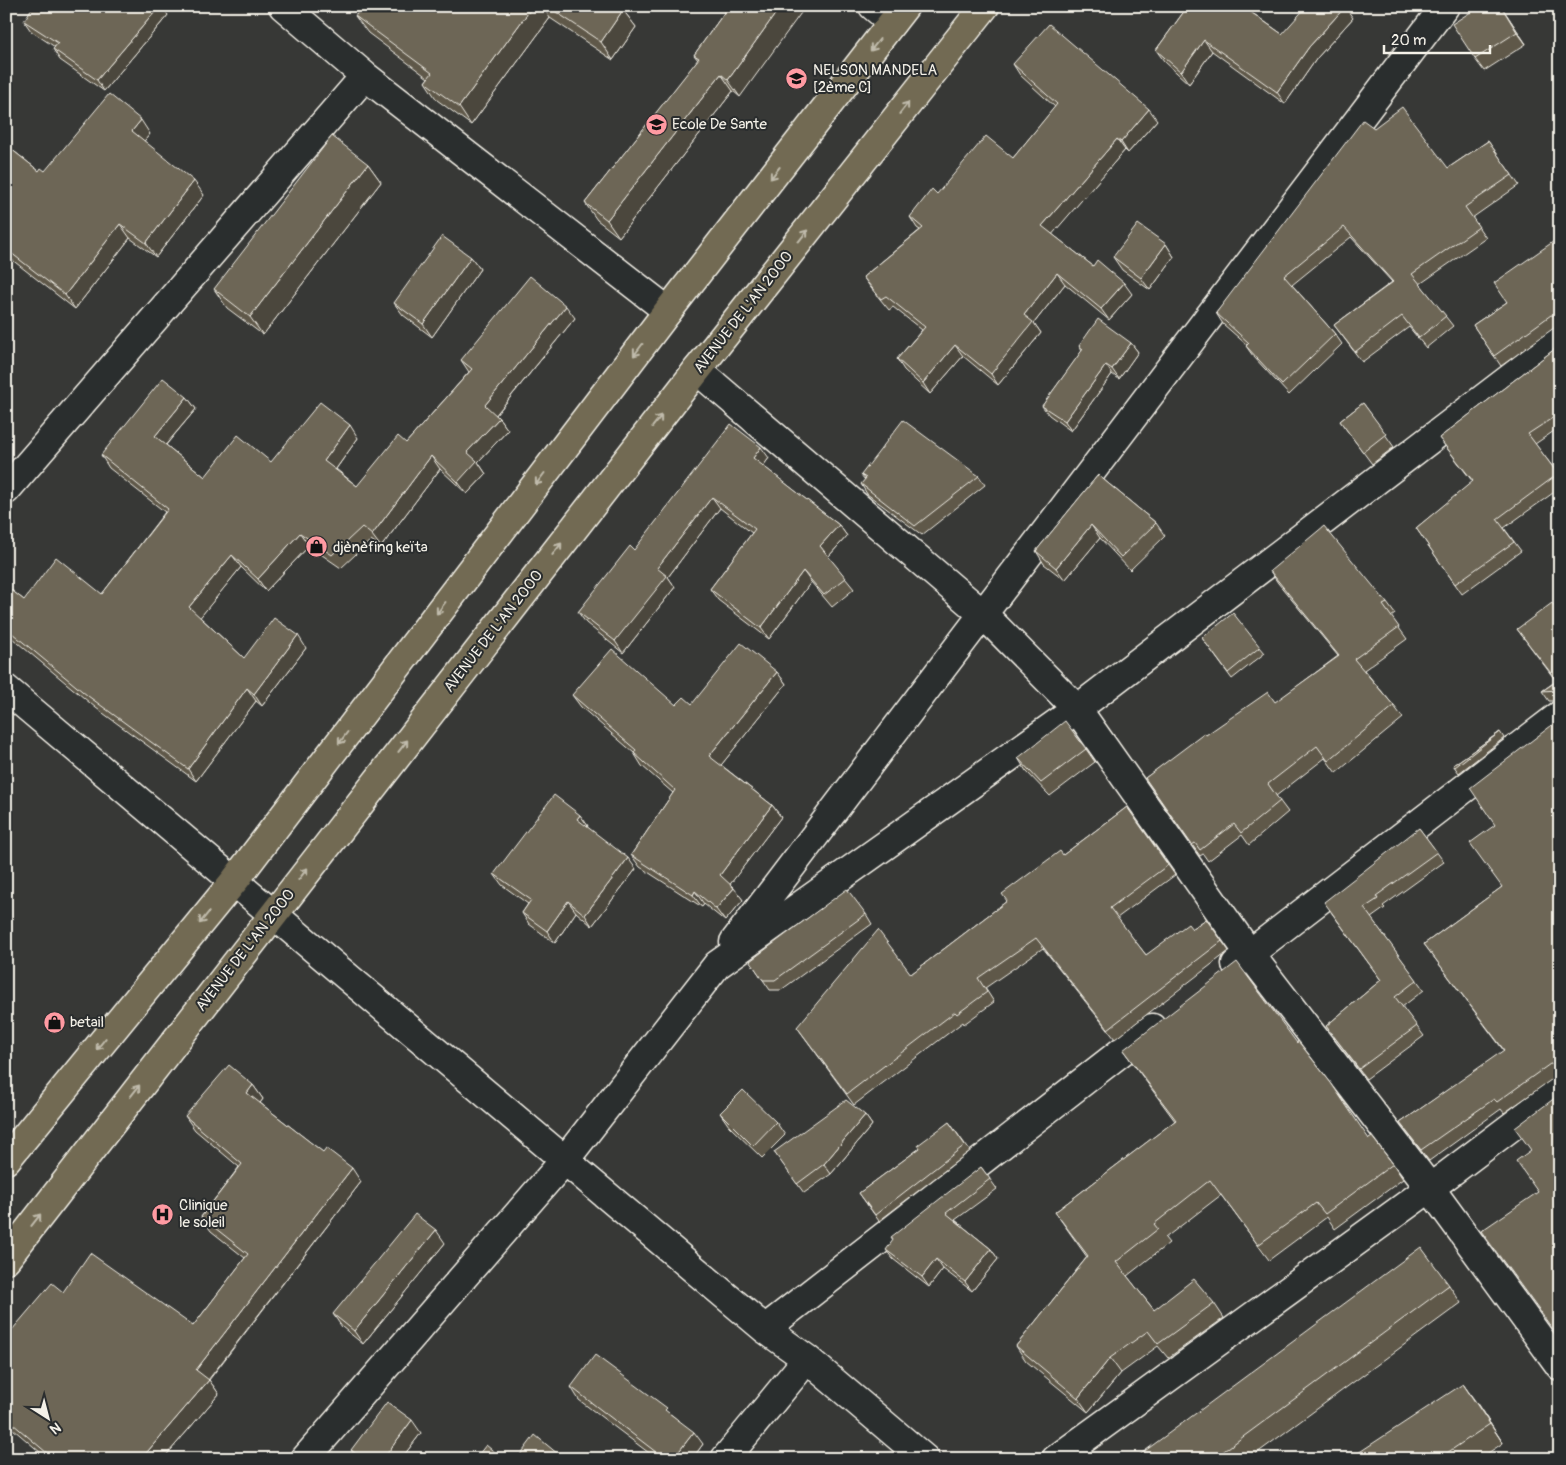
<svg xmlns="http://www.w3.org/2000/svg" width="1566" height="1465" font-family="Pangolin,sans-serif">
<style>
.lines{fill:none;stroke-linecap:round;stroke-linejoin:round}
.street-casing{stroke:#f4f1e8;stroke-width:31}
.primary-casing{stroke:#f4f1e8;stroke-width:31}
.street{stroke:#2a2d2e;stroke-width:28}
.primary{stroke:#726b52;stroke-width:28}
.wall{fill:#5e584a;stroke:#f4f1e8}
.shaded-wall{fill:#4c473c;stroke:#f4f1e8}
.building{fill:#6d6656;stroke:#f4f1e8}
.oneway{stroke:#c0bbac}
.labels{text-anchor:middle;stroke-width:4;stroke-linejoin:round;paint-order:stroke}
.poi-label{font-size:15px;fill:#f4f1e8;stroke:#2a2d2e;text-anchor:start}
.street-label{font-size:15px;fill:#f4f1e8;stroke:#2a2d2e}
</style>
<rect width="100%" height="100%" fill="#373836"/>
<filter id="ink" filterUnits="userSpaceOnUse"><feTurbulence type="fractalNoise" baseFrequency=".02" numOctaves="2"/><feDisplacementMap in="SourceGraphic" scale="10" xChannelSelector="R" yChannelSelector="G"/><feConvolveMatrix kernelMatrix="1 2 1 2 8 2 1 2 1" color-interpolation-filters="sRGB"/></filter>
<g filter="url(#ink)">
<g class="lines">
<defs>
<path id="street" d="M283 6 365 76 668 311
M873 6 892 22
M697 370 984 615 1077 709 1249 953 1430 1188 1560 1366
M6 490 365 76
M6 689 765 1329 807 1359 925 1459
M734 942 1445 6
M1236 964 1560 715
M765 1329 1152 1028
M305 1459 565 1160 717 965 1077 709 1560 340
M725 1459 807 1359
M1056 1459 1430 1188 1560 1090"/>
<path id="primary" d="M6 1160 235 880 668 311 905 6
M6 1259 697 370 985 6"/>
</defs>
<use href="#street" class="street-casing"/>
<use href="#primary" class="primary-casing"/>
<use href="#street" class="street"/>
<use href="#primary" class="primary"/>
</g>
<path class="wall" d="M363 6H618L623 10 636 27 613 60 550 18 471 125 437 100 425 82 428 78 368 33 355 16Z
M729 6 740 97 733 91 619 237 597 220 585 203 698 60 694 55Z
M1188 6H1255L1251 12 1282 34 1353 18 1317 58 1285 104 1212 51 1189 84 1164 61 1156 50Z
M1480 6H1501L1526 44 1484 71 1475 59Z
M168 15 104 91 60 60 53 49 55 47 31 31 24 21Z
M1013 64 1157 120 1128 153 1125 150 1052 234 1093 266 1132 294 1109 320 1065 284 1034 323 1041 333 998 385 963 356 930 394 904 370 897 359 922 330 893 307 889 310 871 288 863 277 920 230 917 228 910 217 937 194 1013 158 1055 107 1020 75Z
M1374 128 1448 168 1488 141 1519 185 1472 218 1486 238 1420 284 1453 326 1426 348 1409 327 1362 362 1334 325 1392 282 1351 237 1292 285 1335 334 1342 344 1289 395 1253 356 1246 346 1247 345 1223 324 1216 313Z
M150 134 144 141 204 195 156 257 130 238 75 309 11 259 6 266V145L39 171H45Z
M368 164 381 182 263 335 227 308 214 289Z
M1560 237V325H1558L1501 366 1473 325 1507 302Z
M1166 244 1174 257 1150 290 1122 270 1113 257Z
M471 257 480 269 432 337 403 315 394 303Z
M575 318 496 415 499 418 508 430 478 462 486 474 467 494 440 469 381 547 371 540 341 568 309 546 266 591 241 567 200 617 244 658 306 648 262 706 256 701 196 781 96 708 6 633V586L24 600 102 594 165 512 109 468 101 455 187 397 196 409 166 445 205 477 271 462 358 438 336 469 357 486 406 443 469 372 461 360Z
M1131 343 1138 352 1119 379 1112 374 1071 431 1049 415 1042 406 1082 351 1079 346Z
M1560 345V427L1535 444 1560 476V488L1504 528 1521 551 1462 594 1416 528 1473 482 1439 438Z
M1363 403 1394 447 1372 464 1340 421Z
M769 458 763 466 839 525 847 536 828 557 854 589 832 607 811 582 769 639 718 600 710 589 752 533 720 508 668 577 675 587 623 653 586 623 578 612 634 550Z
M861 475 979 476 985 485 922 535 867 494 861 484 865 480Z
M1098 475 1156 523 1165 536 1130 570 1100 538 1065 580 1044 564 1036 551Z
M1270 571 1387 603 1395 614 1391 617 1407 639 1364 670 1394 706 1403 718 1336 773 1325 758 1276 796 1288 812 1249 845 1242 835 1208 861 1203 854 1200 856 1145 778 1206 735 1276 702 1338 656 1278 583Z
M1560 613V701H1549L1542 691 1556 681 1517 629Z
M1202 638 1260 647 1265 653 1232 679Z
M777 672 786 684 721 765 772 805 781 817 730 884 743 900 725 921 704 904 702 907 640 867 631 855 673 793 642 766 634 753 581 707 572 695 676 705 692 704Z
M1560 719V1075H1558L1504 1113 1501 1109 1429 1161 1400 1123 1504 1051 1424 944 1502 887 1495 825Z
M1500 732 1504 738 1459 773 1453 765Z
M1086 749 1095 762 1050 796 1026 771 1018 758Z
M1127 807 1175 875 1117 918 1146 955 1192 929 1206 919 1229 951 1115 1039 1043 948 985 988 994 1002 964 1024 963 1022 854 1105 797 1027 911 974 1007 901 1063 855Z
M580 815 588 826 587 827 636 869 592 926 576 912 555 943 529 924 522 913 528 904 502 885 494 874Z
M1419 828 1444 862 1383 906 1385 908 1371 918 1424 990 1402 1007 1424 1036 1366 1079 1326 1026 1381 980 1331 912Z
M866 914 872 924 781 990H770L750 961Z
M1123 1050 1369 1139 1393 1164 1403 1179 1335 1229 1327 1217 1269 1260 1221 1195 1165 1238 1169 1243 1127 1276 1154 1310 1214 1303 1224 1318 1168 1358 1158 1346 1121 1373 1088 1412 1026 1361 1016 1346 1087 1257 1055 1212 1175 1121Z
M253 1085 263 1099 260 1103 361 1182 209 1380 219 1394 163 1459H48L6 1423V1337L63 1292 193 1326 245 1258 211 1231 201 1217 239 1167 195 1130 185 1116Z
M720 1113 776 1122 785 1135 762 1158 729 1126Z
M865 1115 872 1125 831 1174 804 1193 774 1152Z
M949 1122 970 1151 879 1221 859 1193 920 1148Z
M981 1167 997 1189 955 1220 991 1249 998 1259 972 1291 943 1269 929 1287 893 1259 886 1250Z
M445 1243 363 1344 342 1327 333 1314Z
M1449 1285 1461 1303 1249 1459H1134Z
M571 1387 672 1415 703 1444 692 1459H657L579 1400Z
M1476 1402 1503 1443 1479 1459H1349Z
M421 1433 401 1459H357L351 1450Z"/>
<path class="shaded-wall" d="M160 6H162L168 15 104 91 97 80Z
M533 6H542L550 18 471 125 459 107Z
M781 6H806L740 97 728 80Z
M1049 6H1056L1052 11Z
M1241 6H1255L1248 16Z
M1501 6 1526 44 1517 32Z
M1345 7 1353 18 1317 58 1285 104 1277 92 1309 47Z
M623 10 636 27 613 60 601 42Z
M1204 40 1212 51 1189 84 1181 72Z
M721 74 733 91 619 237 607 220Z
M1149 109 1157 120 1128 153 1121 142Z
M141 120 150 134 141 145 132 131Z
M1117 139 1125 150 1050 237 1042 226Z
M368 164 381 182 263 335 250 317Z
M194 181 204 195 156 257 146 243Z
M120 224 130 238 75 309 65 295Z
M1166 244 1174 257 1150 290 1141 278Z
M6 253 11 259 6 266Z
M471 257 480 269 432 337 423 324Z
M1057 273 1065 284 1034 323 1041 333 998 385 991 374 1024 315Z
M1124 283 1132 294 1109 320 1101 309Z
M566 306 575 318 494 417 485 405Z
M1131 343 1138 352 1119 379 1112 369Z
M955 345 963 356 930 394 923 383Z
M1106 365 1112 374 1071 431 1065 421Z
M187 397 196 409 163 448 155 436Z
M499 418 508 430 478 462 486 474 467 494 458 482 467 452Z
M350 425 358 438 333 473 324 461Z
M761 447 769 458 761 469 753 458Z
M431 456 440 469 381 547 372 535Z
M712 497 720 508 668 577 675 587 623 653 615 641 657 568Z
M839 525 847 536 828 557 820 546Z
M1091 525 1100 538 1065 580 1056 568Z
M300 533 309 546 266 591 258 579Z
M232 555 241 567 198 620 189 607Z
M803 571 811 582 769 639 761 628Z
M298 635 306 648 262 706 254 694Z
M777 672 786 684 718 769 709 756Z
M247 688 256 701 196 781 188 769Z
M772 805 781 817 728 887 720 875Z
M580 815 588 826 585 830 577 819Z
M628 858 636 869 592 926 585 915Z
M734 888 743 900 725 921 716 909Z
M695 891 704 904 702 907 693 895Z
M568 901 576 912 555 943 547 931Z
M6 1010 11 1017 6 1024Z
M253 1085 263 1099 257 1107 247 1093Z
M865 1115 872 1125 831 1174 824 1164Z
M352 1168 361 1182 205 1384 196 1370Z
M436 1230 445 1243 363 1344 354 1331Z
M991 1249 998 1259 972 1291 965 1282Z
M936 1259 943 1269 929 1287 922 1277Z
M1110 1358 1121 1373 1088 1412 1078 1398Z
M209 1380 219 1394 163 1459H141Z
M1463 1384 1476 1402 1503 1443 1490 1424Z
M412 1420 421 1433 401 1459H383Z
M694 1432 703 1444 692 1459H673Z
M86 1453 90 1459H81Z"/>
<path class="building" d="M33 6H160L97 80 53 49 58 43 24 21Z
M363 6H533L459 107 425 82 432 73 355 16Z
M547 6H618L623 10 601 42Z
M729 6H781L728 80 721 74 607 220 585 203 699 58 694 55Z
M1188 6H1242L1282 34 1307 6 1345 7 1309 47 1277 92 1204 40 1181 72 1156 50Z
M1480 6H1501L1517 32 1475 59 1452 24Z
M1049 24 1149 109 1121 142 1117 139 1042 226 1093 266 1097 260 1124 283 1101 309 1057 273 1024 315 1033 322 991 374 955 345 923 383 897 359 925 327 886 296 881 299 863 277 923 228 910 217 932 189 937 194 986 136 1013 158 1057 104 1013 64Z
M109 94 141 120 132 131 194 181 146 243 120 224 65 295 6 249V145L39 171 41 168 45 171Z
M1402 107 1448 168 1488 141 1512 175 1465 207 1479 227 1412 274 1446 316 1419 338 1402 316 1355 352 1334 325 1393 282 1344 227 1284 276 1335 334 1282 385 1246 346 1249 343 1216 313 1363 120 1374 128Z
M332 136 368 164 250 317 214 289Z
M1138 224 1166 244 1141 278 1113 257Z
M442 236 471 257 423 324 394 303Z
M1560 237V317L1551 315 1494 356 1473 325 1507 302 1494 283Z
M530 276 566 306 485 405 499 418 467 452 477 461 458 482 431 456 372 535 362 527 332 555 300 533 258 579 232 555 189 607 244 658 274 618 298 635 254 694 247 688 188 769 88 696 6 628V586L24 600 56 557 102 594 168 509 101 455 163 378 187 397 155 436 205 477 238 435 271 462 320 402 350 425 324 461 357 486 398 436 406 443 472 369 461 360Z
M1098 319 1131 343 1112 369 1106 365 1065 421 1042 406 1083 349 1079 346Z
M1560 345V413L1528 434 1558 474 1497 519 1514 542 1455 584 1416 528 1473 481 1439 438Z
M1363 403 1386 434 1363 452 1340 421Z
M903 420 979 476 915 526 861 484 866 478 861 475Z
M731 424 761 447 753 458 839 525 820 546 846 578 824 595 803 571 761 628 710 589 755 529 712 497 657 568 667 576 615 641 578 612 630 546 634 550Z
M1098 475 1156 523 1121 557 1091 525 1056 568 1036 551Z
M1324 526 1387 603 1383 605 1399 627 1354 659 1394 706 1328 761 1317 746 1268 784 1280 801 1241 833 1234 824 1200 850 1195 843 1192 845 1145 778 1205 733 1206 735 1268 692 1275 702 1339 656 1270 571Z
M1552 603 1560 613V691L1558 690 1542 691 1557 681 1517 629Z
M1233 613 1260 647 1228 673 1202 638Z
M741 643 777 672 709 756 772 805 720 875 734 888 716 909 695 891 693 895 631 855 675 790 634 753 636 750 572 695 612 649 676 705 684 697 692 704Z
M1560 719V1066L1550 1064 1497 1102 1494 1099 1421 1150 1400 1123 1504 1050 1424 944 1502 887 1470 843 1495 825 1470 788Z
M1065 721 1086 749 1041 783 1018 758Z
M1500 732 1455 767 1453 765Z
M554 795 580 815 577 819 628 858 585 915 568 901 547 931 522 913 531 900 494 874Z
M1127 807 1168 865 1110 908 1146 955 1188 924 1192 929 1206 919 1222 941 1108 1029 1036 938 978 978 987 992 957 1014 955 1012 847 1094 797 1027 878 930 911 974 1007 901 1002 894 1060 851 1063 855Z
M1419 828 1437 852 1376 896 1378 899 1364 908 1417 980 1395 997 1417 1026 1359 1069 1326 1026 1381 980 1324 902Z
M847 889 866 914 775 980H763L750 961Z
M1237 962 1297 1043 1298 1041 1331 1083 1369 1139 1372 1137 1393 1164 1325 1214 1316 1203 1258 1245 1210 1180 1154 1224 1158 1229 1116 1262 1154 1310 1194 1279 1214 1303 1158 1344 1148 1331 1110 1358 1078 1398 1016 1346 1088 1256 1055 1212 1176 1120 1123 1050Z
M229 1065 253 1085 247 1093 323 1152 326 1148 352 1168 196 1370 209 1380 141 1459H93L86 1453 81 1459H54L6 1418V1337L52 1283 63 1292 90 1253 193 1326 248 1254 201 1217 242 1164 185 1116Z
M743 1090 776 1122 753 1146 720 1113Z
M1560 1094V1339L1481 1231 1538 1192 1516 1161 1531 1150 1515 1128Z
M846 1100 865 1115 824 1164 797 1184 774 1152Z
M949 1122 965 1145 875 1215 859 1193 920 1148 918 1145Z
M981 1167 990 1179 946 1213 991 1249 965 1282 936 1259 922 1277 886 1250 893 1240 891 1237Z
M415 1214 436 1230 354 1331 333 1314Z
M1421 1247 1449 1285 1213 1459H1207L1204 1454 1198 1459H1134Z
M595 1355 667 1408 665 1410 694 1432 673 1459H665L571 1387Z
M1463 1384 1490 1424 1438 1459H1349Z
M387 1402 412 1420 383 1459H363L351 1450Z
M535 1435 564 1459H517Z
M486 1445 503 1459H475Z"/>
<defs><path id="oneway-shaft" d="M-6 0H5M1.5-3L5.5 0L1.5 3" fill="none" stroke-width="1.6" stroke-linecap="round" stroke-linejoin="round" transform="scale(1.25)"/></defs>
<g class="oneway">
<use href="#oneway-shaft" transform="translate(875 45) rotate(128)"/>
<use href="#oneway-shaft" transform="translate(904 108) rotate(-52)"/>
<use href="#oneway-shaft" transform="translate(775 173) rotate(128)"/>
<use href="#oneway-shaft" transform="translate(803 236) rotate(-52)"/>
<use href="#oneway-shaft" transform="translate(638 350) rotate(127)"/>
<use href="#oneway-shaft" transform="translate(657 421) rotate(-52)"/>
<use href="#oneway-shaft" transform="translate(540 479) rotate(127)"/>
<use href="#oneway-shaft" transform="translate(557 549) rotate(-52)"/>
<use href="#oneway-shaft" transform="translate(441 608) rotate(127)"/>
<use href="#oneway-shaft" transform="translate(343 738) rotate(127)"/>
<use href="#oneway-shaft" transform="translate(403 746) rotate(-52)"/>
<use href="#oneway-shaft" transform="translate(303 874) rotate(-52)"/>
<use href="#oneway-shaft" transform="translate(204 918) rotate(129)"/>
<use href="#oneway-shaft" transform="translate(101 1044) rotate(129)"/>
<use href="#oneway-shaft" transform="translate(135 1091) rotate(-52)"/>
<use href="#oneway-shaft" transform="translate(36 1220) rotate(-52)"/>
</g>
</g>
<defs>
<symbol id="school-disc" viewBox="-11 -11 22 22"><circle r="9.5" fill="#ff9aa2" stroke="#2a2d2e"/><path d="M0-5L7-2L0 1L-7-2ZM-4 1L0 2.5L4 1V4Q0 6-4 4Z" fill="#111"/></symbol>
<symbol id="shop-disc" viewBox="-11 -11 22 22"><circle r="9.5" fill="#ff9aa2" stroke="#2a2d2e"/><path d="M-5-2.5h2.3a2.7 3.5 0 0 1 5.4 0H5L5.5 6h-11ZM-1.5-2.5h3a1.5 2.3 0 0 0-3 0Z" fill="#111"/></symbol>
<symbol id="hospital-disc" viewBox="-11 -11 22 22"><circle r="9.5" fill="#ff9aa2" stroke="#2a2d2e"/><path d="M-5-5h3v3.5h4V-5h3V5h-3V1.5h-4V5h-3Z" fill="#111"/></symbol>
</defs>
<g fill-rule="evenodd">
<use href="#school-disc" x="784" y="66" width="25" height="25"/>
<use href="#school-disc" x="644" y="112" width="25" height="25"/>
<use href="#shop-disc" x="304" y="534" width="25" height="25"/>
<use href="#shop-disc" x="42" y="1010" width="25" height="25"/>
<use href="#hospital-disc" x="150" y="1202" width="25" height="25"/>
</g>
<g class="labels">
<g class="poi-label">
<text x="813" y="75">NELSON MANDELA<tspan x="813" dy="17">[2ème C]</tspan></text>
<text x="672" y="129">Ecole De Sante</text>
<text x="333" y="552">djènèfing keïta</text>
<text x="70" y="1027">betail</text>
<text x="179" y="1210">Clinique<tspan x="179" dy="17">le soleil</tspan></text>
</g>
<g class="street-label">
<text transform="translate(743 312) rotate(-52)" y="5">AVENUE DE L'AN 2000</text>
<text transform="translate(493 631) rotate(-52)" y="5">AVENUE DE L'AN 2000</text>
<text transform="translate(245 950) rotate(-52)" y="5">AVENUE DE L'AN 2000</text>
</g>
</g>
<rect width="1566" height="1465" fill="none" stroke="#2a2d2e" stroke-width="25"/>
<rect x="12" y="12" width="1541" height="1440" fill="none" stroke="#f4f1e8" stroke-width="2" filter="url(#ink)"/>
<g transform="translate(48 1418) rotate(144)" stroke="#2a2d2e" stroke-width="4" paint-order="stroke">
<path d="M0-4L9 19L0 12L-9 19Z" fill="#f4f1e8"/>
<text y="-8" font-size="14" font-weight="bold" text-anchor="middle" fill="#f4f1e8">N</text>
</g>
<path d="M1384 45v8h106v-8" fill="none" stroke="#f4f1e8" stroke-width="2.5"/>
<text x="1391" y="45" font-size="15" fill="#f4f1e8" stroke="#2a2d2e" stroke-width="4" paint-order="stroke">20 m</text>
</svg>
